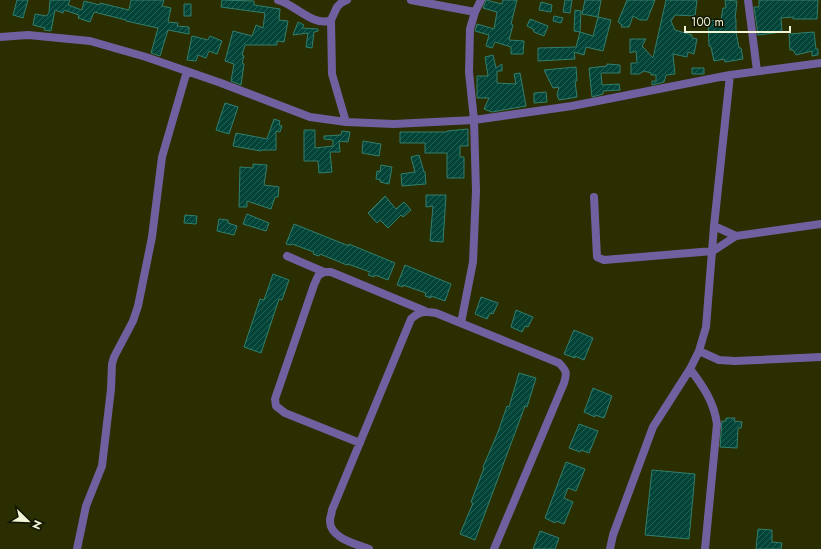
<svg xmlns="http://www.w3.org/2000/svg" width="821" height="549" font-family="Jost,sans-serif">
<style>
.building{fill:url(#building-hatch);stroke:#327f6d}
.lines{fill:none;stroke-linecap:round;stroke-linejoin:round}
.street{stroke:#7160a0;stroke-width:8}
</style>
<defs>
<pattern id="building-hatch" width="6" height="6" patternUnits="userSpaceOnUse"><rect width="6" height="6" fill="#024438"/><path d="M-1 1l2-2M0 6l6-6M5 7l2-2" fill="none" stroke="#276054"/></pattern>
</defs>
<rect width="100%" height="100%" fill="#2a2e00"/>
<path class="building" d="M17 0H28L23 18 13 15Z
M50 0H70L68 5 82 10 84 1 100 5V3L129 10 131 0H164L162 6 171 8 168 22 178 23 177 26 189 27V34L168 30 160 56 151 53 158 28 126 21V20L94 12 90 22 78 18 79 15 64 10 63 13 55 10 51 31 44 30 45 28 33 25 35 14 47 16 49 12Z
M222 0 254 1V5L280 9 279 20 288 21 284 42 277 41V45H245L242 55 244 56 242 63 244 64 241 85 231 81 234 64 225 61 233 31 252 36 256 25 263 28 265 13 221 7Z
M486 0 502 4 503 0H517L511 24 513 25 509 40 524 41 523 54H511V47L495 42 492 48 486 46 489 35 475 31 477 24 494 29 497 12 483 8Z
M565 0H572L570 13 563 12Z
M585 0H601L598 17 582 14Z
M627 0H655L647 20H640L633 16 629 27H621L622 25 618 22Z
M666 0H697L695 16 675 15 671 21 675 30 692 35V38L697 39 694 54 688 52 687 57 673 54 675 74 666 75 664 82 652 85V81H656V75H651V73L644 71 639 74H631V63H637L636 51 630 53V39H646L642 46 653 58Z
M725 0 737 1 735 19H736V32L739 48H741L743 59 725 62 724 59 714 61 711 47 709 46 708 21 721 20 723 8H726Z
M759 0H818L817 19H793V17L781 18 782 32 758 35 754 7H759Z
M541 2 552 5 551 12 539 10Z
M184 4H191V16H184Z
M575 10 581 11 580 32 574 31Z
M554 16 563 18 561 23 553 21Z
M598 17 611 20 603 51 586 47 584 55 574 52 575 59 538 61V48L576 47 580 32 593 36Z
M530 19 548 26 544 36 534 32 533 29 527 26Z
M298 22 304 25 302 28 318 29V31L314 32 312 48 306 47 308 33 293 35Z
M814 32 816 49H818V55L812 56V51L796 55 793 50H790L789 34Z
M192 36 208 40 210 36 222 41 217 54 209 51 206 58 198 55 196 61 187 60Z
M493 55 496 68 502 64V71H497V83L516 84 514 74 520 73 526 106 492 112 484 109 489 98H477V76H488L485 57Z
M607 64 620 65V73H601L602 85 619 84 620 90 603 91V94L592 97 589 68 607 66Z
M576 67 577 81H575L577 97 559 100 557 95 559 87 553 88 544 70Z
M692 68H704V74H692Z
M546 92 547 102 534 103V93Z
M225 103 238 107 229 134 216 130Z
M274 119 280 121 279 125 282 126 280 132 276 131V150H261V151L233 146 236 133 267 139Z
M468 129V146H460V157H464V178H447V153H425V143H400V132H447V131Z
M304 130H315V148L333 146V140L324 139V136L341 135 342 131 350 132 348 142 339 141 340 152H330L332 172 319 173 318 161H304Z
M363 141 381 144 379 156 362 153Z
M419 155 424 172H425L426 184 402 186 401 174 415 172 411 157Z
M253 164 267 165 264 185 279 187 278 197H275L271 209 247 201V207H239L240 167 253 168Z
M381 165 392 167 389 184 380 182 381 180 376 179 377 171 380 172Z
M426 195H446L443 242 430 241 433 206 426 207Z
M385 196 396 209 404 202 411 210 403 217 401 215 388 228 380 220 377 223 368 213Z
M247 214 269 223 266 231 243 224Z
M185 215 197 216 196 224 184 223Z
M219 219 228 220V223L237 226 234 235 217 231Z
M294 224 349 246V244L395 263 388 280 375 275 374 277 368 275 370 272 348 264 347 265 320 254 319 256 313 254 314 252 292 244 291 245 286 244Z
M405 265 451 284 445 301 431 296V298L425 296 426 293 403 285V287L397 285Z
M273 274 289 280 282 300 279 299 261 353 244 347 260 299 264 300Z
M481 297 498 303 493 314 490 313 487 319 475 314Z
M516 310 533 317 528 327 525 326 522 332 511 327Z
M574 330 593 338 584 360 575 356V358L564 354Z
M519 373 536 378 527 407 525 406 475 540 460 534 473 503 471 502 484 468 483 467 498 432 507 406 509 407Z
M593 388 612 396 604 418 595 415V417L584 412Z
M726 418H735L734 421 742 422 741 428H738L737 448 720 447 722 421H726Z
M579 424 598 431 589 453 581 450 580 452 569 448Z
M566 462 585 469 576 491 568 488 564 498 573 502 564 524 556 521 555 523 545 518Z
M652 470 695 474 689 539 645 535Z
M758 529 772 530V542L782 543 781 549H756Z
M540 531 559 538 555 549H533Z"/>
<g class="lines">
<path class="street" d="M278 0C293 3 314 28 331 20
M411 0 475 12
M748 0 757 71
M0 37 28 35 90 41 146 57 221 83 310 117 346 122 394 124 474 120 572 106 730 75 821 63
M346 122 332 74 331 20 337 7 341 3 347 0
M594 197 597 257 604 260 713 251 736 236
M714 226 736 236 821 224
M287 256 324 272H331L425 311
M324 272 318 276 314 285 275 399 276 406 285 413 360 443
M461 323 473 262 476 191 474 120 469 72 470 29 475 12 481 0
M699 351 719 360 735 361 821 357
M690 369C703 386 714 402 717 424L705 549
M77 549 86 506 102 466 111 389 112 364 114 357 133 321 138 306 152 237 162 157 187 71
M369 549C356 544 329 538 330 520 330 517 332 513 332 510L411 319C420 311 424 311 436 313L559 363C567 371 567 373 564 383L494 549
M610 549 613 535 653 427 690 369 699 351 706 327 714 226 730 75"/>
</g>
<g transform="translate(28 521) rotate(113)" stroke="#121501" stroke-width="3" paint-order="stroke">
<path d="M0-3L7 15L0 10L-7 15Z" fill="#f0f5d7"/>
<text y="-6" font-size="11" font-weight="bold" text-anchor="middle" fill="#f0f5d7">N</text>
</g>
<path d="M685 26v6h105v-6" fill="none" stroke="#f0f5d7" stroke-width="2"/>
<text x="691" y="26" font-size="12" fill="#f0f5d7" stroke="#121501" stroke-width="3" paint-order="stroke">100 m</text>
</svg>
